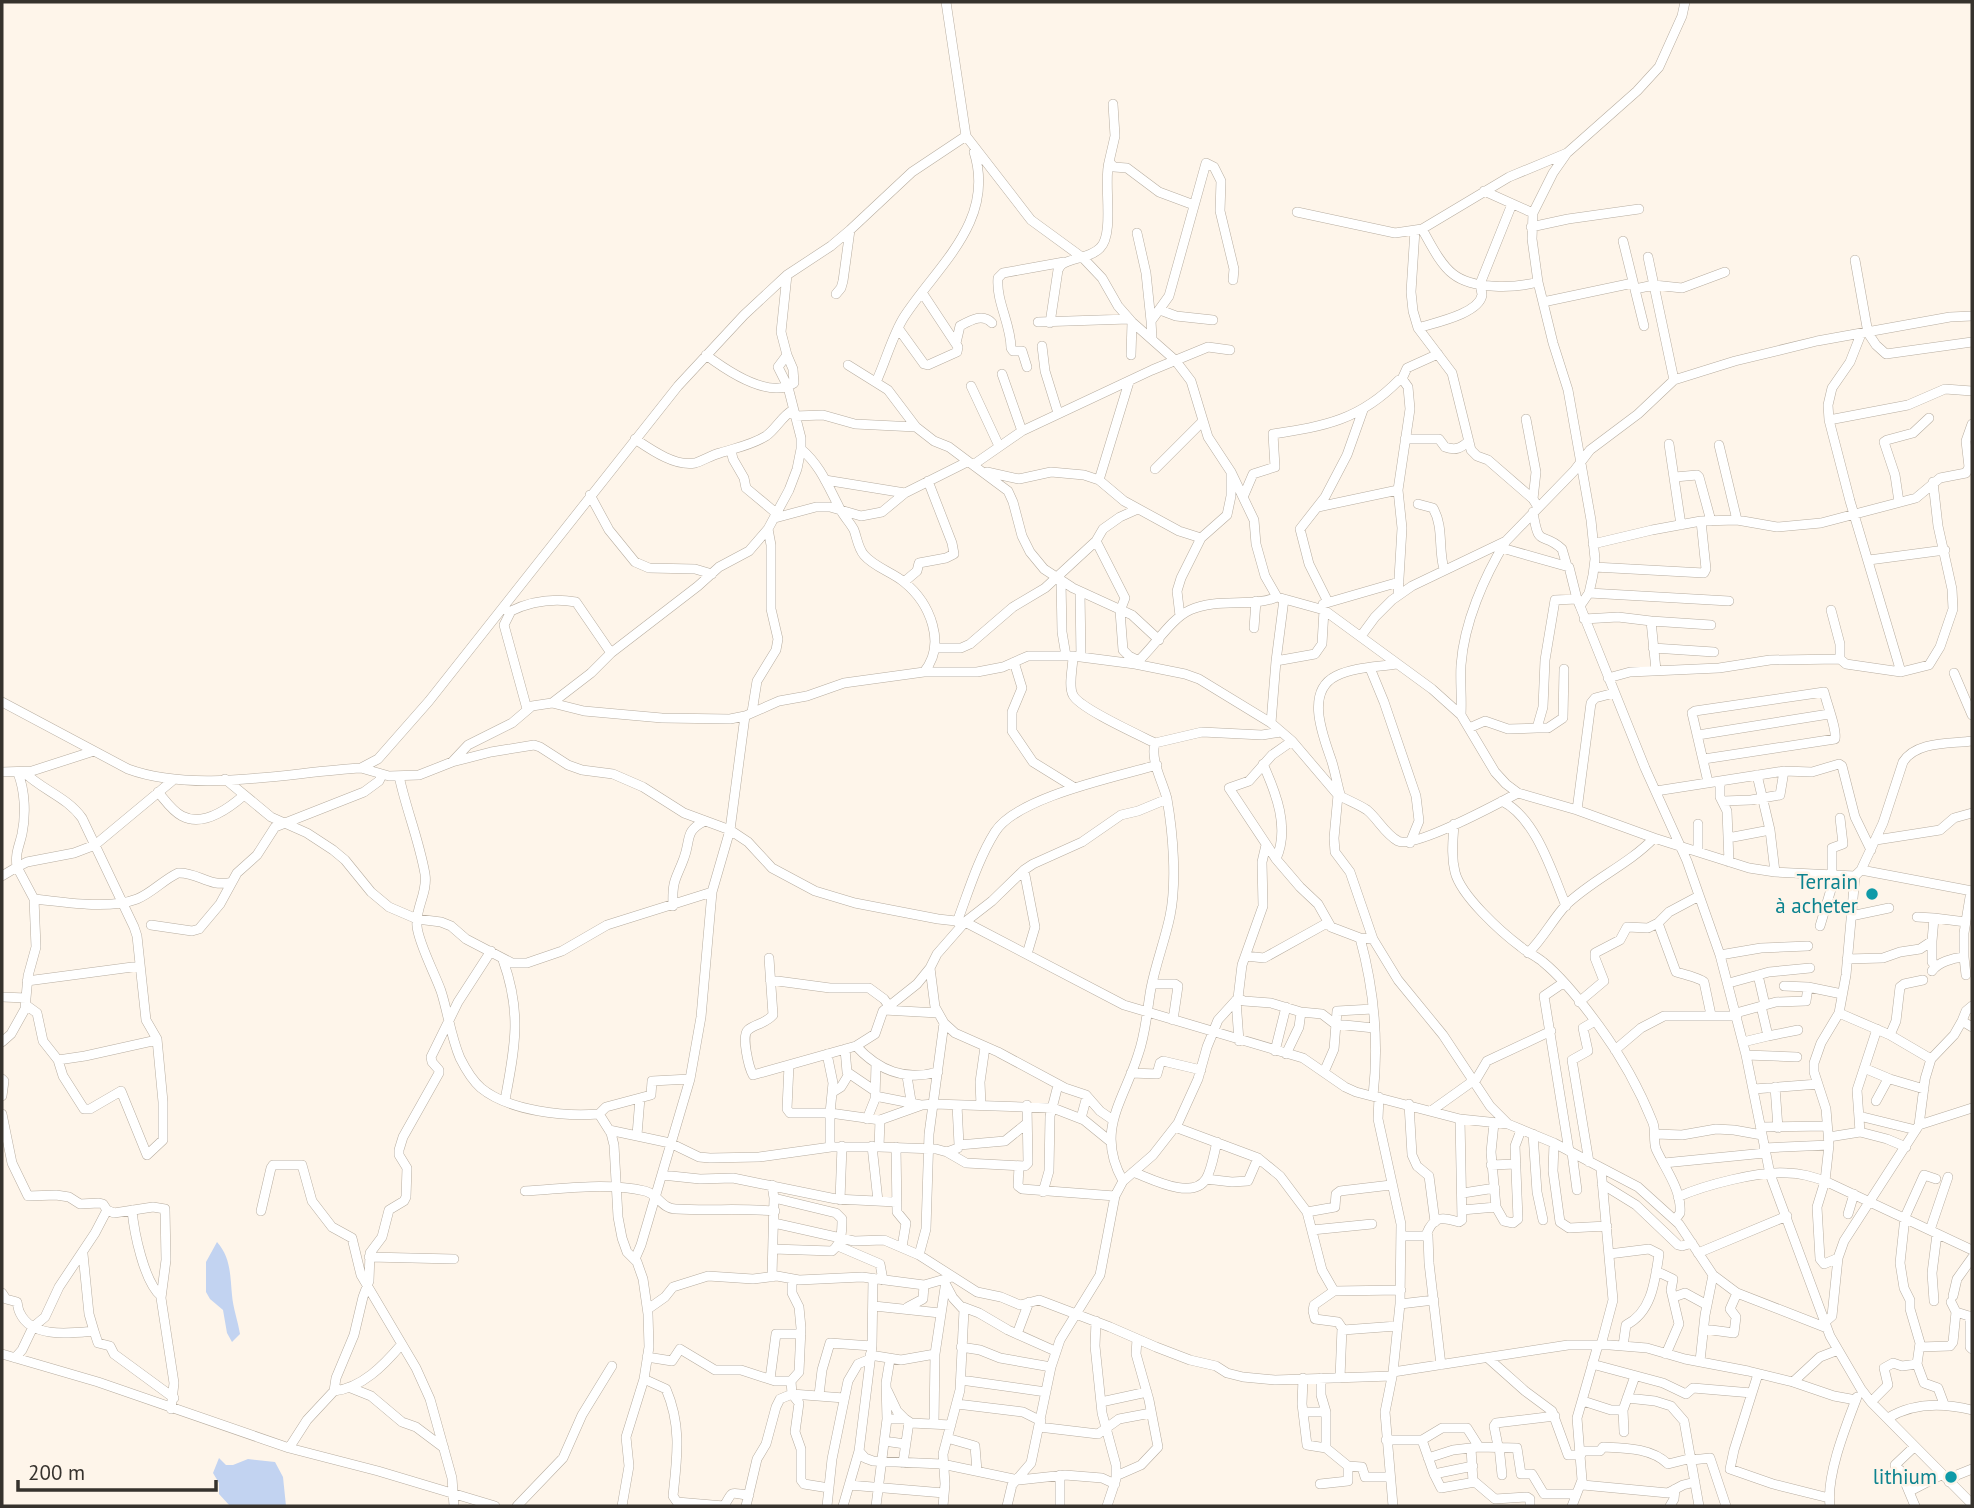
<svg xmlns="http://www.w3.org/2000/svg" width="1974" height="1508" font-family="'PT Sans',sans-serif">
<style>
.water{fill:#c2d3f1}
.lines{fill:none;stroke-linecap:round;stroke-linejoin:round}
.minor-casing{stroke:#b7ada0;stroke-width:10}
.minor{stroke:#fff;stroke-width:9}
.culture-dot{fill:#0f9aa8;stroke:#fef5ea;stroke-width:2.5}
.labels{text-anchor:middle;stroke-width:5;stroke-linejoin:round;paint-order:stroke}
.culture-label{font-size:21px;fill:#0d838f;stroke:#fef5ea;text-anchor:end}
</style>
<rect width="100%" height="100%" fill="#fef5ea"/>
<path class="water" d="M217 1242C231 1258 230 1275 232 1295 233 1308 238 1321 240 1334L232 1342 227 1333 223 1310 210 1299 206 1292V1262Z
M219 1458 226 1465H233L248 1459 275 1462 283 1477 286 1506H230L219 1494V1483L213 1473Z"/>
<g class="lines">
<defs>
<path id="minor" d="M946 2 966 136 1031 220 1083 258 1102 278 1118 306 1132 322 1175 360 1191 381 1208 437 1231 472 1254 520 1256 544 1265 576 1277 597 1324 610 1432 689 1461 715 1495 772 1506 784 1518 793 1577 810 1654 838 1749 868 1775 872 1855 876 1861 870 1972 891
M1685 2 1682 16 1659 67 1637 91 1567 153 1553 173 1533 213 1532 239 1538 282 1553 343 1568 390 1591 520 1595 559 1593 575 1589 593 1580 606 1645 768 1687 861 1720 955 1746 1055 1770 1174 1830 1336 1861 1389 1871 1402 1972 1504
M1113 104 1115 136 1109 162 1114 167 1127 168 1159 192 1194 205
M1484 191 1533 213
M1297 212 1395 233 1422 229 1509 177 1567 153
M1531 227 1568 219 1639 209
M1422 229C1430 243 1440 264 1453 274 1473 290 1516 288 1538 282
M1415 230 1411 292 1413 311 1418 328 1452 373 1471 450 1477 456 1488 460 1533 499 1538 507
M1137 233 1146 273 1151 321
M1623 241 1644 326
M1648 257 1674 380
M1855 260 1868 333 1876 345 1886 354 1972 342
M1635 289 1654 285 1682 288 1725 272
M836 294 841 288 843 281 850 230
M1543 302 1633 283
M1160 310 1176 316 1213 320
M1038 322 1129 319
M1050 323 1058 270 1061 265C1072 257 1089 259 1100 248 1115 234 1103 181 1109 162
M898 328 924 364 928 365 957 352 958 347 923 294
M1418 328C1433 323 1479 314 1482 295 1482 293 1480 285 1480 284L1512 204
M1861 334 1850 362 1832 388 1828 405 1829 420 1850 501 1901 672
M1152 338 1151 321 1169 296 1206 163 1214 167 1221 181 1220 211 1234 269 1233 280
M956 343 960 326C971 320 983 313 992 323
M1042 346 1045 371 1058 413
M706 355C726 370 769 400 794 383L793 369 787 355
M1131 355 1132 322
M848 365 888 390 916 427 934 441 949 447 973 465 1022 431 1152 370 1208 347 1230 350
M1027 367 1022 351H1013L1011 348C1011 324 996 302 998 278L1003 273 1064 262
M1002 374 1022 431
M1402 379 1407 368 1438 354
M876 382C885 363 893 334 904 317 937 266 996 221 974 152
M971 386 999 446
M795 416 823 415 855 424 916 427
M1526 419 1536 472 1533 499
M1829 420 1908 405 1945 389 1972 391
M635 439C650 449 675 467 695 463 703 461 711 455 720 453 735 448 752 445 766 436 776 429 782 416 793 410
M1405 439H1439L1445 447C1456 451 1461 448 1469 441
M1669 444 1681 525
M1719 445 1737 520
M801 449C820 465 828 486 839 507 843 516 850 522 854 530 857 538 858 548 864 555 874 567 892 572 904 582 930 603 947 644 924 672
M731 450 733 459 744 478 746 488 776 513
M973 465 1008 491 1013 502 1022 536 1030 552 1044 569 1073 588 1132 615 1159 640
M1155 469 1203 421
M987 472 1019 479 1051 472 1084 475 1099 480 1124 501 1179 531 1201 538
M1675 477 1697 475 1699 477 1711 521
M825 480 905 493
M1099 480 1129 382
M590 495 609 530 635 562 649 568 695 569 712 574
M1244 495 1253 474 1275 467 1273 434C1325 426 1360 420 1399 380H1403L1408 387 1410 409 1398 490 1402 528 1398 595
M1899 502 1895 475 1884 442 1887 440 1913 433 1929 418
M1418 504 1433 508C1444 527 1438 549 1444 569
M1318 507 1398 490
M1533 512C1539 550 1541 530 1562 549L1567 566
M775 518 816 507H830L861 516 882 512 905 493 967 462
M1096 541 1125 598 1120 611 1123 650 1129 656 1139 661
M1593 544 1652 530 1701 521 1737 520 1777 527 1821 523 1916 498 1940 478 1966 473 1969 467 1966 441 1972 424
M1502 548 1569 567 1577 599
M1869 560 1945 550
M1594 567 1704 573 1706 569 1701 521
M1061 581 1062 632 1066 656
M904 582 917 571 919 563 946 558 954 554 952 543 928 481
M1080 592 1081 657
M1589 593 1729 601
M1328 602 1309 564 1300 529 1325 497 1347 455 1363 410
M1323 604 1399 582
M1831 610 1840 644V659L1846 664 1901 672 1929 665 1940 647 1953 609 1952 589 1938 526 1933 482
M508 611H511L504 625 527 709
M511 611C532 601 553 598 576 602L611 653
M1180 616 1177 591 1181 578 1201 538 1227 515 1231 496V474
M1584 619 1618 617 1651 621
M1254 628 1256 601
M1361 636 1375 617 1392 600 1412 586 1506 541 1574 471 1590 450 1638 414 1674 380 1735 361 1817 341 1950 317 1972 316
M935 648H961L970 644 1013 607 1045 588 1096 541 1103 529 1120 517 1138 509
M1653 648 1714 652
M1073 656C1073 667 1068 686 1073 695 1079 708 1139 735 1155 743
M1276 661 1315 654 1322 644 1324 610
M1014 662 1022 688 1012 712V731L1033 762 1075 788
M1135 664C1153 649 1170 619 1190 610 1218 597 1252 608 1277 597
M1370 668 1384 702 1416 796 1419 821 1410 843
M1656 670 1651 621 1711 625
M1954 673 1972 715
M1608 678 1630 672 1719 668 1770 660 1840 659
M2 702 128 769C196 794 289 772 361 768L378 759 429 701 678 386 744 315 787 275 831 246 850 230 912 172 966 136
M552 703 591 673 611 653 698 586 719 567 749 551 768 529 789 490 797 469 801 449V438L788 387 778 367 787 355 781 332 787 275
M752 712 757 681 776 650 778 639 771 609V545L768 529
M1461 715C1462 698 1460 682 1461 665 1464 623 1484 577 1506 541
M1271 723 1276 661 1284 599
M1469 728 1485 721 1508 729 1537 728 1543 707 1545 660 1555 600 1577 599 1580 606
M1537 728H1548L1563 718 1564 669
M1698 735 1829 714
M1292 741 1272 755 1249 781 1229 788 1276 859 1300 887 1318 904 1331 927 1360 938 1373 939
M1704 759 1835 739C1837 730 1827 704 1824 692L1695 711 1692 713 1708 782
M452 762 468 745 512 723 532 706 552 703 584 711 662 718 730 719 745 716 779 701 807 696 844 683 924 672H977L1003 667 1028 656H1073L1135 664 1185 674 1199 679 1271 723 1292 741 1338 795 1334 838 1335 852 1350 872 1373 939 1398 980 1443 1035 1490 1106 1508 1124
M1263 764C1276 793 1290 828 1276 859
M361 768 389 776 419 775 452 762 491 752 534 745 540 747 568 765 582 770 613 774 643 787 684 813 730 830 748 842 772 868 815 891 855 903 938 919 965 922 1124 1005 1303 1058 1345 1087 1356 1092 1460 1119 1508 1124 1554 1143 1638 1187 1679 1224 1713 1275 1737 1293 1827 1328
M2 772 32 771 94 751
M24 772C42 790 67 797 82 818L134 927 137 936 146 1020 157 1039 163 1102V1140L147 1155 121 1091 90 1109H84L63 1076 58 1060 43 1041 37 1013 26 1005
M1757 775 1770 830 1775 872
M399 776C406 809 419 840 425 874 428 893 415 908 417 926 418 942 435 974 441 991 448 1013 451 1037 460 1058 465 1068 473 1081 481 1088 509 1111 565 1117 599 1114L611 1133 614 1145 618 1217 622 1238 627 1252 637 1262 643 1279 648 1314 649 1347 644 1379 626 1437 629 1466 622 1506
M225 779 271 817 307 833 333 850 345 860 371 892 389 907 417 919 441 922 451 926 466 939 512 963H527L562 951 607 925 712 892 730 830 745 716
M1720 781V797L1727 811 1729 862
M1656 791 1784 771 1812 772 1839 764 1842 766 1855 817 1871 850
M158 792C165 800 172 811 182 816 203 827 228 809 243 796
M1340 794C1337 783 1335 772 1332 762 1324 738 1304 692 1336 676 1354 667 1377 667 1396 664
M1338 795C1347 800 1358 804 1367 810 1378 819 1385 834 1398 841 1414 849 1499 803 1518 793
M1502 801C1536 818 1552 872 1566 906
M1723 801 1751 800 1780 795 1784 771
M1577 810 1591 703 1595 698 1614 693
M1454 824C1453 840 1451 856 1455 872 1461 896 1501 932 1521 947 1528 953 1536 956 1543 962 1564 979 1583 1004 1599 1026 1621 1056 1639 1088 1653 1123 1656 1132 1653 1140 1656 1149 1665 1169 1682 1190 1680 1213L1675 1220
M1728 838 1770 830
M1876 840 1940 830 1954 818 1972 813
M1698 851V824
M1024 870 1035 927 1027 954
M1861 870 1883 823 1903 762C1916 741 1950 744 1972 741
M2 876 17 867C15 853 19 847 22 834 26 814 25 791 18 773
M1832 876V848L1843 844 1840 818
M34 899C65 902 108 910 137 899 152 893 163 880 178 873 199 872 208 888 232 882
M673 906C672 879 676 880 684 858 691 840 684 831 705 821
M1851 916 1889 908
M1917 917 1934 918
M957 922C968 893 978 859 995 832 1017 797 1116 777 1157 765
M1658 923 1676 972C1683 974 1700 978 1704 982L1711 1015
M151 925 192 931 199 929 220 904 237 873 257 855 275 827 364 792 379 781 382 775
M1820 926 1835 876
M1360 938C1374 989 1379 1043 1373 1096
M1932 941V962L1936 966
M1528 953C1543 939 1552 920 1566 905 1593 879 1628 865 1654 838
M1720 955 1761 948 1808 946
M1246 956 1264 958 1327 923
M1964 957 1966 975
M769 958 773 1015C765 1024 755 1024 748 1030 741 1036 749 1068 753 1075L856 1046 875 1034 883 1011 917 984 930 968 937 954 965 922 992 901 1024 870 1033 864 1082 842 1121 815 1138 811 1167 799
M1847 959 1883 958 1900 952 1920 949 1932 941 1934 918 1966 922
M503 960C522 1013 515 1047 505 1100
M930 968 935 1007 944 1023 955 1033 998 1052 1065 1088 1086 1095 1100 1111 1113 1120
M1932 971C1938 962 1953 958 1964 957V933L1971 891
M1758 975 1765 1005
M770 980 830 988H869L884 999 889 1006
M27 981 140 966
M1563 983 1544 996 1569 1151
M1729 983 1769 972 1810 968
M1152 984H1175L1178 986 1173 1020
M1784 986 1808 987
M2 997 26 998
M1238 998 1244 1001 1271 1003 1301 1012
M1236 1000 1239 1041
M1579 1002 1604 981 1595 958V953L1620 940 1627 927 1648 928 1658 923 1669 912 1699 896
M1972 1006 1966 1011 1962 1021 1972 1027
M884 1010 938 1013
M1736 1013 1776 1002 1806 1001 1808 987 1842 994
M1839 1013 1890 1035 1931 1059
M1890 1035 1896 1021 1900 987 1904 984 1923 980
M1768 1036 1798 1030
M2 1042 11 1034 25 1009 28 976 36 947 34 899 17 867 27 862 74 853 95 845 172 781
M1743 1042 1768 1036 1761 1006
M856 1046C879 1071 905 1081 938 1072
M845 1049 847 1072 875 1091
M1615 1050 1641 1028 1664 1016H1737
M1275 1051 1286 1007
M827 1054 833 1083 830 1113V1147
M1286 1054 1299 1027 1301 1012 1322 1014 1335 1024 1374 1028
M1746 1055 1797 1057
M58 1060 85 1056 157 1040
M789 1065 787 1109 790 1113H830L880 1120 922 1105 934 1104 1053 1108 1084 1120 1111 1142
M1864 1068 1890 1079
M1324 1072 1334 1049 1337 1011 1373 1009
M1131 1073 1157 1074 1160 1063 1163 1061 1201 1070
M907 1076 911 1101
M2 1079 4 1081 2 1096
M1474 1083 1487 1061 1551 1031
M1775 1087 1778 1128
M1754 1089 1818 1084
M833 1092 841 1087 849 1074
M875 1096 921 1105
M1379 1097 1378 1119 1401 1224 1400 1304 1393 1372 1385 1412 1393 1506
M1876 1101 1888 1079H1890L1924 1089
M1409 1104 1412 1155 1417 1166 1429 1176 1435 1222
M957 1105 959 1145
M981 1105 980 1082 985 1047
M1431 1111 1473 1081
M2 1114 12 1163 28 1196 56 1195 69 1197 80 1204 99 1203 103 1204 107 1210 114 1213 153 1207 165 1209 166 1260 161 1298 174 1383 171 1409
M599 1114 606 1107 651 1095 652 1081 690 1079
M1859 1116 1916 1130
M1081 1118 1087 1096
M867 1119 875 1099 876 1063
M1919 1125 1972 1108
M1175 1127 1258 1158 1280 1176 1307 1212 1322 1270 1334 1291
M1761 1127 1827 1126
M609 1130 670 1143 699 1157 710 1158 759 1157 831 1147H879L936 1149 947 1152 966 1163 1025 1166 1028 1163 1027 1105
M1860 1132 1857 1090 1877 1029
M1533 1134 1537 1192 1543 1220
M1656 1134 1682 1135 1716 1129 1734 1130 1762 1135
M637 1135 640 1098
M1829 1137 1860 1132 1887 1139 1906 1147
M1554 1143 1553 1171 1560 1222 1569 1228 1607 1226
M1829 1145 1826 1109 1814 1072V1063L1821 1043 1839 1013 1846 975 1855 876
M872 1146 878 1201
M879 1147 880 1120
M896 1147 897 1212 906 1223 902 1247
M1764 1148 1829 1145 1825 1181 1972 1250
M947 1152 958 1148 959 1145 1005 1141 1026 1124
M1572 1153 1577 1190
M1589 1162 1572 1060 1588 1051 1583 1028 1595 1021
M1664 1163 1765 1153
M1491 1165 1516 1164
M1019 1166 1018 1186 1022 1189 1115 1196
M1601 1169 1613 1300 1601 1345
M1133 1172C1150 1178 1192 1201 1206 1179 1212 1169 1214 1153 1217 1142
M662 1175 700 1179 733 1178 836 1199 896 1202
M1206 1179 1232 1182 1248 1181 1258 1158
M1936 1179 1924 1175 1905 1217 1900 1263 1904 1288 1910 1300V1309L1920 1343 1917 1364 1924 1383 1938 1388 1944 1404
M1123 1181 1153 1155 1178 1123 1198 1079 1207 1047 1218 1020 1238 998 1242 965 1263 906 1262 862 1266 845
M1602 1184 1636 1205 1678 1245 1682 1246 1692 1243
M772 1185 774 1198 836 1213 842 1219C842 1231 842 1243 832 1251L773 1249
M525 1191C564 1189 606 1182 645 1191 658 1194 662 1209 676 1209 709 1211 742 1208 775 1211
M1043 1192 1049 1171 1050 1116 1058 1085
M1463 1193 1495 1188
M1678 1197C1704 1185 1759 1171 1787 1173 1801 1173 1813 1177 1825 1181L1817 1207 1820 1259 1824 1264 1838 1258
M840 1200 842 1146
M1496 1207 1504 1221 1513 1223 1518 1219 1515 1146 1521 1130
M132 1210C134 1232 144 1282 161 1296
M1462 1210 1496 1207 1491 1152 1494 1123
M261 1211 271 1168 273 1165H302L312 1201 332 1227 352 1238 361 1275 416 1368 430 1399 452 1478 454 1506
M1307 1212 1335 1207 1336 1194 1340 1191 1391 1185
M1848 1214 1854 1194
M774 1223 854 1241 884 1240 919 1255 977 1292 1001 1297 1020 1305 1039 1300 1110 1327 1156 1347 1190 1360 1216 1366 1227 1373 1243 1377 1275 1380 1392 1376
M1312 1230 1372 1224
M1930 1230 1948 1177
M1426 1235C1434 1215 1442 1217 1459 1222L1462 1220 1460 1119
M1401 1236H1428L1429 1263 1441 1365
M838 1246 880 1264 883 1280
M1698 1253 1787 1216
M1609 1254 1649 1249 1659 1254C1655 1281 1652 1312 1626 1325L1623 1346
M919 1255 926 1229 929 1134 944 1023
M369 1257 454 1259
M635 1259 641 1245 690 1079 701 1017 712 892
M1656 1271 1673 1279 1671 1290 1679 1324 1666 1354
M772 1277 774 1198
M792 1280V1293L799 1307 801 1328 799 1372 791 1381 792 1394 799 1403 795 1432 801 1449V1480L804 1484 829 1488
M2 1293 6 1299 17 1302C18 1306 18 1310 20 1313 32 1339 72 1333 94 1331L89 1314 83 1254
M1953 1296 1957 1279 1972 1258
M1674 1297 1685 1293 1707 1305
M1934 1301 1932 1273 1937 1234
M1951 1302 1956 1312 1972 1317
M1400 1304 1434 1300
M874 1306 940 1313
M908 1307 923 1299 924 1285
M963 1307 979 1313 1008 1330 1055 1351
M648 1309 665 1297 673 1287 708 1276 753 1279 777 1276 799 1280 862 1277 924 1285 952 1277
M1970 1316V1347L1972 1349
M1096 1321 1095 1346 1102 1413 1116 1465V1479L1107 1506
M1825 1322 1832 1316 1838 1258 1844 1241 1919 1125 1925 1079 1931 1059 1954 1035 1962 1021
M1704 1329 1734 1333 1736 1317 1730 1309 1737 1293
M1343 1330 1397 1326
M94 1331 98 1343 110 1346 114 1354 174 1398
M1017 1334 1029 1302
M961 1347 980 1350 1000 1358 1051 1367
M1920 1347 1950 1346 1953 1342 1956 1312
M2 1354 98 1382 289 1448 378 1471 495 1506
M870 1355 901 1360 935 1354
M647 1357 672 1361 680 1349 715 1370H741L775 1381H791
M15 1358 22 1350 33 1327 45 1317 59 1287 95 1233 107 1210
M1489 1359 1525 1391 1552 1411 1568 1455H1581
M1700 1361 1705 1315 1713 1275
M1592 1364 1663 1383 1686 1394 1693 1388 1752 1393
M1393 1372 1568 1345H1610L1647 1348 1685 1359 1748 1371 1793 1382 1834 1396 1856 1400
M1758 1374 1734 1450 1730 1469 1773 1484 1829 1498
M1303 1378 1302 1404 1307 1445 1326 1448 1348 1466 1362 1467 1365 1477H1390
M1321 1378V1395L1326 1412V1448
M1340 1378 1342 1328 1338 1322 1315 1319 1313 1311 1314 1305 1334 1291 1401 1290
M644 1379 666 1389C682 1426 677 1458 673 1496L677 1502 724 1506C734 1490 728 1493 749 1495
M770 1379 776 1334H801
M961 1380 1046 1392
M1793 1382 1820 1357 1838 1350
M351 1388 371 1396 402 1422 416 1427 444 1448
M887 1390 897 1411 905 1419
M334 1391C362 1388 384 1365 401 1345
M819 1395 822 1370 830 1343 872 1346
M1627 1398 1655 1401 1671 1406 1684 1421 1699 1506
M1583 1401 1611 1410H1623
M1101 1402 1147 1392
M1871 1402 1888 1385 1884 1368 1893 1363 1902 1366 1917 1364
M957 1404 1023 1412 1041 1421
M1303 1412H1326
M1888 1418C1914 1402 1944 1403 1972 1410
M887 1419H905L911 1423 951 1425
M934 1424 935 1354 946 1281
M1039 1427 1098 1434 1119 1419 1151 1413
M1624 1432 1623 1410 1635 1376
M947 1438 975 1446 977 1471
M1386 1440H1422L1434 1474 1441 1488 1475 1482 1495 1499 1527 1497 1530 1499V1506
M1422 1440 1442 1428H1467L1479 1447 1517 1448 1521 1474H1532L1544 1494H1576
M884 1441 905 1444
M1498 1446 1494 1426 1496 1423 1555 1416
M1499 1446 1502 1475
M1914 1447 1895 1465 1896 1468 1900 1470 1915 1506
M289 1448 307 1420 334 1391 336 1378 354 1335 363 1297 369 1281 370 1253 382 1237 389 1210 404 1201 406 1197 407 1168 399 1155V1150L403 1137 439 1073V1070L432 1062 431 1057 458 1002 491 951
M1471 1448 1473 1482
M859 1451 865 1458 873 1461 942 1464 1019 1480 1065 1475 1102 1478 1115 1484
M1582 1451H1600L1603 1447C1626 1448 1652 1448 1668 1464L1692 1458
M1428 1458 1453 1450 1479 1447
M1692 1460 1710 1458 1726 1506
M903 1463 909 1422
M1434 1474 1473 1466
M1116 1476 1141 1465 1158 1447 1149 1400 1136 1354 1137 1339
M1582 1480 1583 1485 1668 1493 1683 1485 1695 1482
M1949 1482 1957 1475 1972 1469
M1320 1484 1348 1481V1466
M849 1485 944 1493
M1910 1491 1941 1475
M517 1506 563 1458 582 1415 612 1366
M746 1506 757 1459 766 1444 776 1407 780 1399 792 1394 844 1398
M827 1506 832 1459 848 1381 858 1364 870 1359
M843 1506 859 1451 872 1346 873 1278
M876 1506 887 1419 886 1383 890 1359
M943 1506 945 1484 943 1454 960 1390 964 1310 953 1298 945 1283
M1007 1506 1012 1485 1031 1463 1051 1367 1060 1340 1100 1275 1115 1196 1123 1181C1095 1131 1123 1102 1138 1055 1146 1033 1147 1010 1151 988 1156 963 1165 940 1170 916 1177 882 1173 833 1167 799 1163 782 1150 761 1155 743L1202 732 1262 735 1281 732
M1060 1506V1475
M1572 1506 1582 1480 1577 1418 1598 1345
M1670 1506 1674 1499 1675 1489
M1830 1506C1826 1475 1846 1426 1857 1397"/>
</defs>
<use href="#minor" class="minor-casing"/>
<use href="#minor" class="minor"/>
</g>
<g class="culture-dot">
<circle cx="1872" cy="894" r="7"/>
<circle cx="1951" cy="1477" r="7"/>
</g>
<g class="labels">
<g class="culture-label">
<text x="1858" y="889">Terrain<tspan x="1858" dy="24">à acheter</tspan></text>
<text x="1937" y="1484">lithium</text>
</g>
</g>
<rect width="1974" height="1508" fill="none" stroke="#36322d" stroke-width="7"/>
<path d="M18 1480v10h198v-10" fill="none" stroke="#36322d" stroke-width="3.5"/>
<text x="28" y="1480" font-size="21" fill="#36322d" stroke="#fef5ea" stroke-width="5" paint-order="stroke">200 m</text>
</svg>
